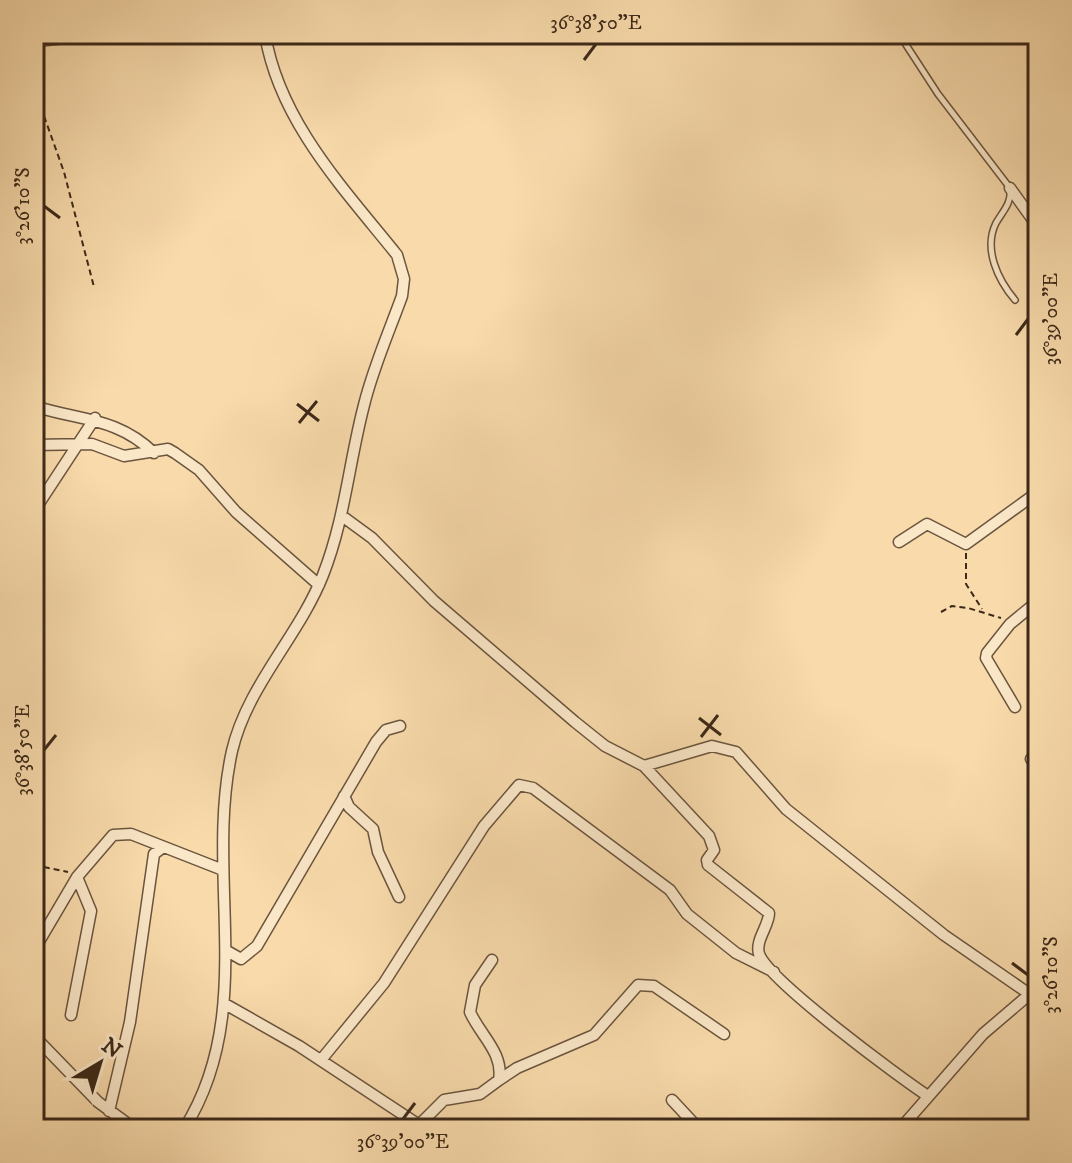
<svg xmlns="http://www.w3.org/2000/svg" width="1072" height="1163" font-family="'IM FELL DW Pica',serif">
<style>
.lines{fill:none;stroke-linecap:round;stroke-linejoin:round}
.service-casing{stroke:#6b553e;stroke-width:8}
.minor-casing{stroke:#6b553e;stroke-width:13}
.path{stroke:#3c2919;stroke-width:2;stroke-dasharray:6 4;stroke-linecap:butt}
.service{stroke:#fae7c8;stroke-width:5}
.minor{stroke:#fae7c8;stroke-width:10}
.ticks{fill:none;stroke:#3c2919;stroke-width:3}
.neatline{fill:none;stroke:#3c2919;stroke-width:3}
.ticks-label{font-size:20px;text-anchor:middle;fill:#3c2919}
</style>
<rect width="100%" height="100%" fill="#f8daab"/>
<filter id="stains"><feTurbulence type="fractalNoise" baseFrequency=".0025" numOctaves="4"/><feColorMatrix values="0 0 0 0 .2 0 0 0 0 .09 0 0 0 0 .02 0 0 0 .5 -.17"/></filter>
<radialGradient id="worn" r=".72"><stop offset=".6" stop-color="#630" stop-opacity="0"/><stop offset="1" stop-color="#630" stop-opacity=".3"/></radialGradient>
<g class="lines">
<defs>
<path id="service" d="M899 34 938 94 1010 188C1012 203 1003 211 996 223 983 249 998 280 1015 300
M34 44 120 34"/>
<path id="minor" d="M1010 188 1038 227
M34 406C80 421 117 417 154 453
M34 445 92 444 124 456 168 449 175 453 199 470 236 512 319 585
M34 511 95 418
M342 516 372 538 434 601 575 722 605 746 644 766 712 746 736 752 786 809 944 935 1028 993
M899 542 927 524 966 544 1038 492
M1015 707 986 658 987 653 1010 624 1038 601
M1031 759 1038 767
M644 766 709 836 714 850 707 860 708 865 769 913C769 926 755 940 759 954 768 980 899 1077 928 1096
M344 796 349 807 373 829 378 852 399 897
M34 950 77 877 113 835 131 834 223 870
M227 951 241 959 257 946 376 742 386 730 400 726
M225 1004 299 1046 425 1129
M71 1015 91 911 77 877
M34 1036 98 1102 135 1129
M321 1060 384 983 484 826 519 785 533 788 670 890 687 914 736 953 774 972
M499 1080 517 1068 594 1035 638 985 654 986 724 1034
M672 1100 699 1129
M109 1111 130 1022 154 854 163 847
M419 1125 444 1100 480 1094 499 1080C504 1053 480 1035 470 1012L475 985 492 960
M184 1129C258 1012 204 877 232 751 247 686 299 636 323 575 345 519 349 462 364 405 373 368 389 332 402 296L404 279 397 255C344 189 279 121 265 34
M900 1129 983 1034 1038 987"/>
</defs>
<use href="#service" class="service-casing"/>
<use href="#minor" class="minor-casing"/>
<path class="path" d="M34 88 64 172 94 287
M966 553V584L982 609
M941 612 952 606 968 608 1001 618
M34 865 68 872"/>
<use href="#service" class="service"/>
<use href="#minor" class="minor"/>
</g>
<path class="ticks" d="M584 60 596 44M44 206 60 218M1016 335 1028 319M297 404 319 421M299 423 317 401M699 718 721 735M701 737 718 715M44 750 56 735M1012 963 1028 975M403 1119 415 1103"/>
<rect width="1072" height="1163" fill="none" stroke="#f8daab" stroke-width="88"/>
<g transform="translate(100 1063) rotate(38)" stroke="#fae7c8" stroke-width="6" paint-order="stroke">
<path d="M0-6L14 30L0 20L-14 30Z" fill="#3c2919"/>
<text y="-12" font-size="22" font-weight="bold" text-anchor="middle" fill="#3c2919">N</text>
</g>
<rect x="44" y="44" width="984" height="1075" class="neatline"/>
<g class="ticks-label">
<text x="596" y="29">36°38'50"E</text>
<text transform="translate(22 206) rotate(-90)" y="7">3°26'10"S</text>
<text transform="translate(1050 319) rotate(-90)" y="7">36°39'00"E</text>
<text transform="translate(22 750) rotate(-90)" y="7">36°38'50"E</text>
<text transform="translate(1050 975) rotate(-90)" y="7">3°26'10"S</text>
<text x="403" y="1148">36°39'00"E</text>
</g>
<rect width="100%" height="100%" filter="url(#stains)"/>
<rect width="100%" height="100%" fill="url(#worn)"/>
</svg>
